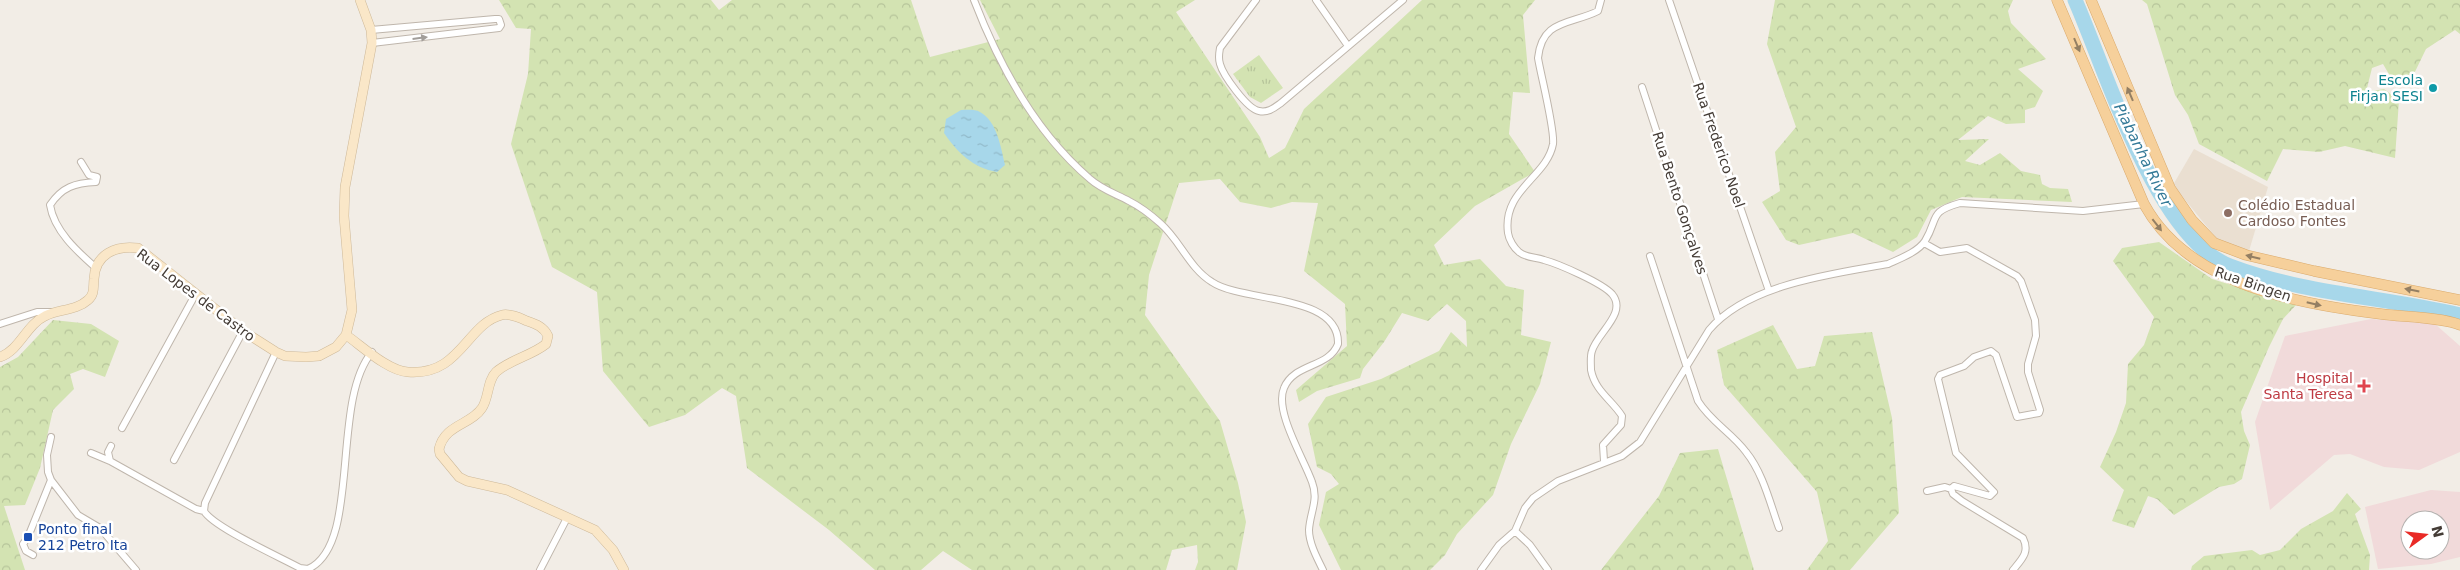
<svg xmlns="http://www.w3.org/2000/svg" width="2460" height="570" font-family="'DejaVu Sans',sans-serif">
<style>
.education{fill:#eadfd1}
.medical{fill:#f1dada;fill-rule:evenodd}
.forest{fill:url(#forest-crowns)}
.park{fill:url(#park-tufts)}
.water{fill:url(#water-ripples)}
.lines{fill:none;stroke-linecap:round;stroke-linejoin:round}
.river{stroke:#a7d7ea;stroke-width:15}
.street-casing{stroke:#bfb6ac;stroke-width:8}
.secondary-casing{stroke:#ceb999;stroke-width:10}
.primary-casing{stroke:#daaa6c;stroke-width:11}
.street{stroke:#fff;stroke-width:6}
.secondary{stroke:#fae7c8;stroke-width:9}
.primary{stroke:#f6d09b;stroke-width:10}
.oneway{fill:#a29e9a}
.oneway2{fill:#947f63}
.culture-dot{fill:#0f9aa8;stroke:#fff;stroke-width:2}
.education-dot{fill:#8d6e63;stroke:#fff;stroke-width:2}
.health-dot{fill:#e0444e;stroke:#fff;stroke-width:2}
.transit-dot{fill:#1a4fb4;stroke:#fff;stroke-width:2}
.labels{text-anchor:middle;stroke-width:5;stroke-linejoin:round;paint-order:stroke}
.culture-label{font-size:14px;fill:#0d838f;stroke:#fff;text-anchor:end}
.street-label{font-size:14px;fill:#443c36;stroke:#fff}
.education-label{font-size:14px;fill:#785e54;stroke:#fff;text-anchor:start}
.health-label{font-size:14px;fill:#be3a42;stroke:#fff;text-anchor:end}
.transit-label{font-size:14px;fill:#164399;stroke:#fff;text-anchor:start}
.water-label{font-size:15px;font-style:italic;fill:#347a98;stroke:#fff}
</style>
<defs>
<pattern id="forest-crowns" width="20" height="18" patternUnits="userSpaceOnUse" patternTransform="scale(1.25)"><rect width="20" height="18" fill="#d3e3b2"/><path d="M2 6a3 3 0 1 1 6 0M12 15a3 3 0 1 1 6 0" fill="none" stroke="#b6c49a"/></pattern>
<pattern id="park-tufts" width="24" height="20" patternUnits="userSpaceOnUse" patternTransform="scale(1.25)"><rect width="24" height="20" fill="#d3e3b2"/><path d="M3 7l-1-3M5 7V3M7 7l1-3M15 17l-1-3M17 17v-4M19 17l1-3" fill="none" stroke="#b6c49a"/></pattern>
<pattern id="water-ripples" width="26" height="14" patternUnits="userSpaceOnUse" patternTransform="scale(1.25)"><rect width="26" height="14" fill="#a7d7ea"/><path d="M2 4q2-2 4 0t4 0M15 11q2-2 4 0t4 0" fill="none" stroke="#91b9c9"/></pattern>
</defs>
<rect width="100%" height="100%" fill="#f2ede6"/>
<path class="education" d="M2194 149 2268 187 2249 251 2217 239 2173 185Z"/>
<path class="medical" d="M2371 319 2435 324 2460 346V452L2419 470 2384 467 2350 454 2334 455 2270 510 2255 422 2285 336Z
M2431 490 2460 492V557L2431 564 2378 569 2365 507ZM2410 520H2440V550H2410Z"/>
<path class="forest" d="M499 0H711L719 10 732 0H911L930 57 1000 39 980 0H1195L1176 12 1260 137 1269 158 1285 148 1304 109 1422 0H1535L1523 15 1530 93 1513 92 1509 134 1535 172 1475 206 1434 245 1444 265 1480 259 1506 286 1524 290 1521 335 1551 342 1540 384 1511 444 1493 495 1457 534 1445 555 1430 570H1341L1319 525 1326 492 1339 484 1331 474 1317 467 1308 424 1326 397 1381 379 1439 351 1451 332 1467 347 1466 321 1447 304 1428 321 1402 313 1384 342 1363 369 1360 378 1317 391 1299 402 1296 390 1347 346 1345 304 1304 271 1318 203 1292 202 1271 208 1240 202 1220 179 1179 183 1149 275 1145 315 1220 421 1238 483 1246 522 1237 570H1195L1198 562 1197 545 1172 550 1166 570H972L943 551 921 570H875L829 530 747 468 736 396 722 388 685 415 649 427 603 371 597 292 552 267 511 144 528 74 531 29 516 28Z
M1775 0H2013L2008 11 2011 23 2046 59 2018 69 2043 91 2035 107 2025 110V123L2006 124 1988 116 1958 140 1989 139 1965 161 1980 165 2000 153 2021 171 2040 175 2042 184 2050 188 2068 189 2072 202 1962 197 1931 210 1917 237 1893 252 1853 233 1799 245 1786 240 1762 202 1780 191 1775 152 1796 127 1767 44Z
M2142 0H2460V34L2455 30 2426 49 2411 80 2393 81 2383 64 2372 68 2366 92 2384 89 2399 100 2395 158 2345 146 2319 152 2283 149 2267 181 2199 144 2188 115 2175 95 2147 4Z
M2159 242 2212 279 2296 305 2283 319 2269 347 2241 412 2244 431 2250 445 2242 479 2234 484 2219 487 2174 515 2157 499 2148 496 2134 528 2112 521 2124 490 2100 467 2116 432 2126 403 2128 364 2144 345 2154 317 2113 261 2122 248Z
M53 320 91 324 119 341 105 377 83 369 70 374 74 389 53 410 40 468 25 505 4 506 25 570H0V367L18 357Z
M1773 325 1797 369 1815 366 1824 336 1872 332 1892 418 1899 513 1850 570H1807L1828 541 1817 492 1724 385 1717 350Z
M1718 449 1754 570H1601L1659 496 1680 453Z
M2347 493 2361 509 2355 514 2370 555 2369 570H2191L2192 566 2204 556 2252 550 2260 555 2280 550 2301 529 2333 511Z"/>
<path class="park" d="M1259 55 1283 88 1261 103 1250 97 1233 74Z"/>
<path class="water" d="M961 110C967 110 975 109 980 112 997 121 1001 148 1005 165L997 172C973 168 957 152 944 133L946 119Z"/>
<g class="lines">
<path class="river" d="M2075 0C2106 70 2156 238 2230 266 2304 294 2384 297 2460 315"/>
<defs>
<path id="street" d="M974 0C999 65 1036 133 1090 179 1101 189 1116 194 1129 201 1141 207 1151 215 1160 223 1180 240 1189 268 1212 282 1243 303 1340 293 1338 344 1329 368 1294 363 1284 388 1274 411 1304 459 1312 482 1319 500 1310 512 1309 530 1309 543 1317 558 1323 570
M1256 0 1220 48C1219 54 1218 58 1220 64 1223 75 1247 109 1259 111 1268 113 1274 108 1281 103L1403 0
M1316 0 1348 46
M1601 0 1598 11C1570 25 1542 19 1538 58 1541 76 1555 130 1553 144 1547 177 1502 190 1508 233 1509 240 1514 248 1519 252 1526 258 1536 257 1544 260 1559 264 1602 283 1612 294 1628 313 1597 333 1592 351 1590 356 1591 364 1591 370 1595 391 1612 400 1622 416L1621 425 1603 445 1604 461
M1669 0 1769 291
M371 30 495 19H499L501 25 499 28 372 43
M1642 87 1718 319
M81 162 89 175 97 177 96 182C75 183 62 187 50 205 54 231 78 252 96 268
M1924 243 1940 252 1967 248 2017 276 2021 281 2035 320 2036 336 2028 364V372L2040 410 2039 413 2017 417 1996 355 1991 351 1974 357 1964 366 1940 375 1938 379 1956 453 1994 492 1990 496 1954 486 1951 489 1945 487 1927 491
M1650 256 1698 401C1711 422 1732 433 1746 452 1763 473 1770 503 1779 528
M0 324 37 312H52
M122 428 195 295
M51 437 47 455 48 472 51 480 78 515 100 528 136 570
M111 446 108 452 110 461 196 509 204 511C213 527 280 557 300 568L308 569C362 545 330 402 372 352
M91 453 110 461
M174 460 243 331
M1951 489 1953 494 1962 501 2023 538C2030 552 2022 559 2013 570
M204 511 205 503 276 352
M1515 531 1530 545 1548 570
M33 555 26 551 23 544 28 537 51 480
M540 570 567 518
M1481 570 1499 545 1515 531 1525 508 1533 498 1558 481 1622 456 1640 442 1709 330C1748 284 1832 274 1888 264 1899 259 1918 252 1925 241 1939 218 1928 212 1960 203L2083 211 2144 204"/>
<path id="secondary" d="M346 335C362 346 388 371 408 372 461 376 466 324 502 315 509 313 520 318 527 321 536 324 544 327 548 336L546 344C531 356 511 359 496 372 487 381 489 398 482 408 471 425 445 424 439 449L440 454 459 477 467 481 507 490 595 530 613 550 624 570
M0 357C20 350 26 325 45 316 58 309 76 311 88 300 95 294 93 287 94 279 95 254 116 245 138 248L243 331 276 352 285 356 306 357 319 356 336 347 346 335 352 310 344 216 345 187 372 43 371 30 360 0"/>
<path id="primary" d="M2057 0 2144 204C2188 285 2297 304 2381 314 2402 317 2442 317 2460 325
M2091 0 2170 188 2192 220 2214 243 2246 255 2314 271 2460 300"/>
</defs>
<use href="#street" class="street-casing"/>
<use href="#secondary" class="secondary-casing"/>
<use href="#primary" class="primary-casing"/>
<use href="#street" class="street"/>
<use href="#secondary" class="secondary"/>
<use href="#primary" class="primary"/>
</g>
<defs><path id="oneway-solid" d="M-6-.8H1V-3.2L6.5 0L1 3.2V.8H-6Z" transform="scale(1.25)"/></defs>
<use class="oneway" href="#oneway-solid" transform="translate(420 38) rotate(-7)"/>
<g class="oneway2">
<use href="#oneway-solid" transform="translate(2077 45) rotate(67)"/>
<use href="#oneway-solid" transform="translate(2130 94) rotate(-113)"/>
<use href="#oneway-solid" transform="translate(2157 225) rotate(52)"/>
<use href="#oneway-solid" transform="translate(2253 257) rotate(-166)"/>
<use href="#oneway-solid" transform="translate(2412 290) rotate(-169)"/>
<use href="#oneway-solid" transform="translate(2314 304) rotate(13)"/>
</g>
<circle class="culture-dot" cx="2433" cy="88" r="5"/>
<circle class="education-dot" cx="2228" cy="213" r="5"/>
<path class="health-dot" d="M2361.5 378.5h5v5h5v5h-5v5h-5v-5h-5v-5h5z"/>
<rect class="transit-dot" x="23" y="532" width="10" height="10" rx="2.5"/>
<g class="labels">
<g class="culture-label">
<text x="2423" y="85">Escola<tspan x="2423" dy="16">Firjan SESI</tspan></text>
</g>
<g class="street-label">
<text transform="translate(1719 145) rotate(71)" y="5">Rua Frederico Noel</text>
<text transform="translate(1680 203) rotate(72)" y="5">Rua Bento Gonçalves</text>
<text transform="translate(2253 284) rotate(19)" y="5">Rua Bingen</text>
<text transform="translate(196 295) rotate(37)" y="5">Rua Lopes de Castro</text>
</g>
<g class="education-label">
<text x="2238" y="210">Colédio Estadual<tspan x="2238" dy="16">Cardoso Fontes</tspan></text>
</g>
<g class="health-label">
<text x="2353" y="383">Hospital<tspan x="2353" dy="16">Santa Teresa</tspan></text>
</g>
<g class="transit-label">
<text x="38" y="534">Ponto final<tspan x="38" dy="16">212 Petro Ita</tspan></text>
</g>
<g class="water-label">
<text transform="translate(2143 155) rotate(64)" y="5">Piabanha River</text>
</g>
</g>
<g transform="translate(2425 535) rotate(75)"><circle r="24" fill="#ffffff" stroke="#b4b1af"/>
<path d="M0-4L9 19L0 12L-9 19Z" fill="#e92a26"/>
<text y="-8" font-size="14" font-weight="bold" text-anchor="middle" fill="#443c36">N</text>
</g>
</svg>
